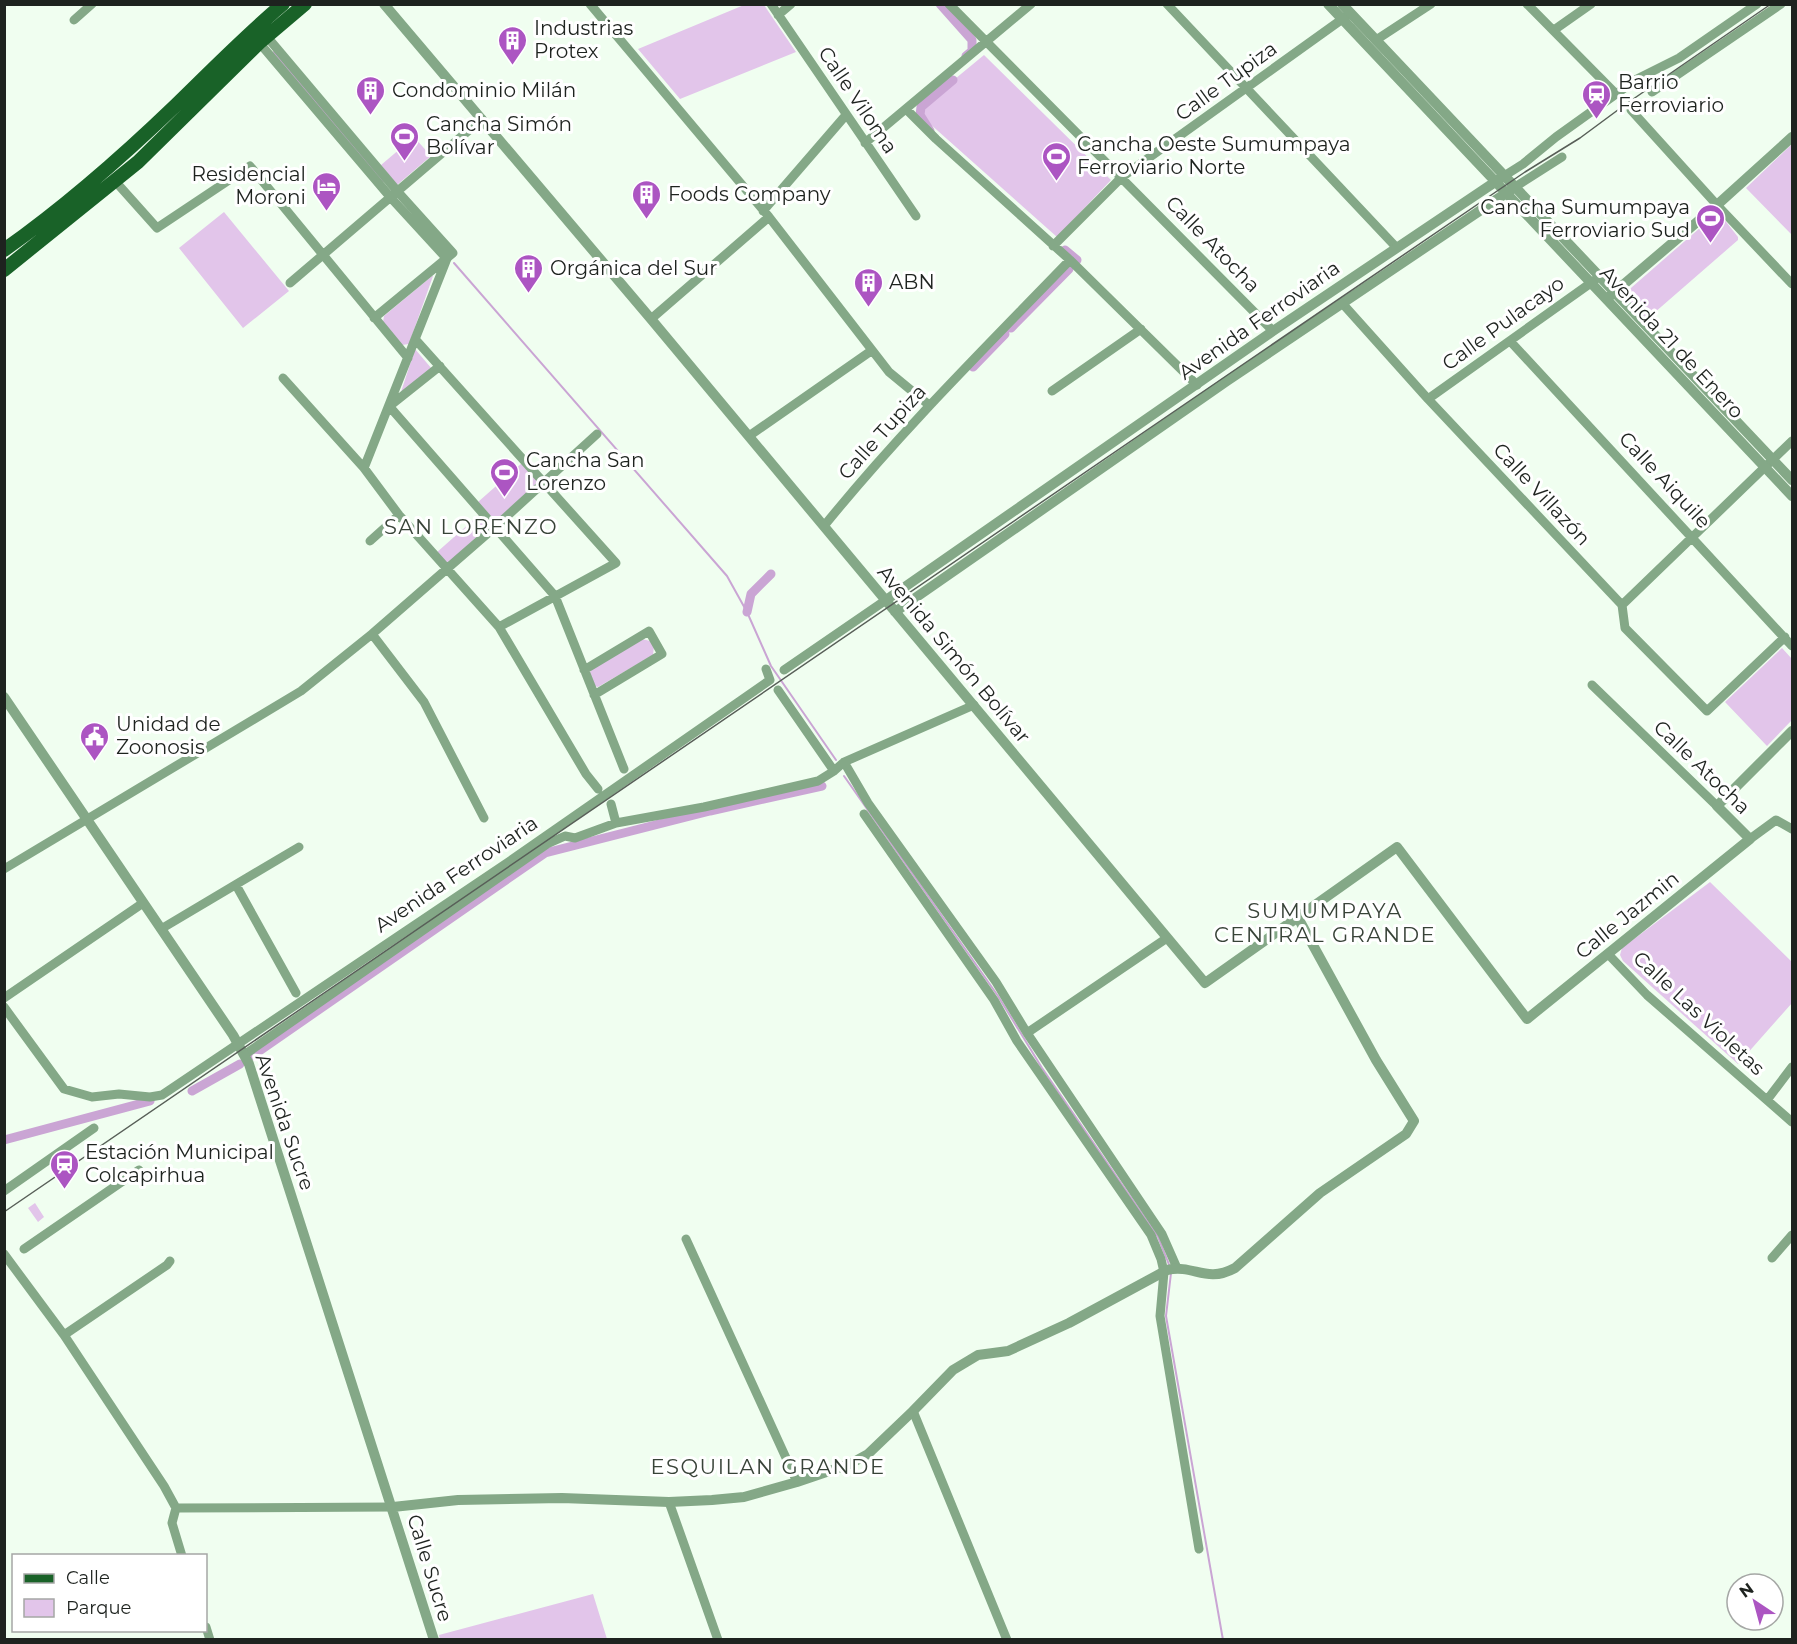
<svg xmlns="http://www.w3.org/2000/svg" width="1797" height="1644" font-family="Montserrat,sans-serif">
<style>
.green{fill:#e2c5ea}
.lines{fill:none;stroke-linecap:round;stroke-linejoin:round}
.stream{stroke:#caa5d4;stroke-width:2}
.canal{stroke:#caa5d4;stroke-width:9}
.minor{stroke:#84a887;stroke-width:9}
.tertiary{stroke:#84a887;stroke-width:10}
.primary{stroke:#196228;stroke-width:14}
.tram{stroke:#585f58;stroke-width:1.5}
.labels{text-anchor:middle;stroke-width:6;stroke-linejoin:round;paint-order:stroke}
.poi-label{font-size:20px;fill:#1e231f;stroke:#fff;text-anchor:start}
.street-label{font-size:20px;fill:#1e231f;stroke:#fff}
.neighbourhood-label{font-size:21px;letter-spacing:1.5px;fill:#384338;stroke:#fff}
</style>
<rect width="100%" height="100%" fill="#f0fef0"/>
<path class="green" d="M764 5 796 52 680 99 638 49 744 5Z
M984 55 1111 180 1057 237 920 115 921 107Z
M414 137 431 156 397 185 381 165Z
M1792 144V235L1746 188Z
M224 212 289 291 243 328 179 248Z
M1716 214H1720L1738 237V240L1646 320 1624 298V294Z
M432 276H433L409 344 402 345 383 322 384 316Z
M415 349 432 369 401 392Z
M522 463 540 483 496 522 478 502Z
M479 515 489 526 446 565 436 553Z
M642 639 650 641 654 646 653 655 598 687 594 686 589 674 592 669Z
M1782 648 1792 659V720L1767 746 1725 702Z
M1710 882 1792 962V1003L1738 1064 1623 961 1620 955 1622 948Z
M35 1203 44 1217 38 1222 28 1208Z
M593 1594 607 1639 440 1640 439 1635Z"/>
<g class="lines">
<path class="stream" d="M274 52 383 181
M454 263 727 576 747 612 771 666 836 760
M844 776 998 996 1042 1068 1158 1237 1170 1267
M1171 1273 1166 1316 1223 1640"/>
<path class="canal" d="M940 4 972 40V51L966 56
M930 131 920 115 921 107 953 80
M1065 250 1077 260
M1011 328 1069 269
M973 367 1005 334
M747 612 751 594 771 574
M252 1056 545 853 710 811 822 786
M192 1091 240 1064
M4 1140 150 1101"/>
<path class="minor" d="M590 4 769 217 889 372 929 405
M771 4 916 216
M949 4 1273 331
M1167 4 1396 247
M1527 4 1616 94
M778 15 791 4
M74 20 92 4
M1554 30 1591 4
M263 32 398 192 453 253 374 318
M256 39 391 198 447 259
M1376 40 1431 4
M1652 92 1781 4
M906 109 936 139 1070 260 1197 385
M1631 110 1717 205 1792 284
M865 143 1031 4
M1504 176 1523 164 1556 137 1637 79 1679 58 1757 4
M115 181 157 228 250 166 408 358
M1515 187 1562 157
M763 211 846 115
M1053 246 1122 177 1348 15
M290 283 482 119
M1342 303 1428 399 1622 605 1625 628 1707 711 1785 637
M651 319 769 217
M415 339 616 563 499 627
M1510 341 1792 646
M283 378 364 468 399 515 499 627 586 774 598 789
M1052 391 1141 329
M1428 399 1595 280
M391 405 440 366
M389 406 555 596 624 769
M749 436 871 351
M364 468 446 261
M824 526C900 432 986 347 1070 260
M370 541 399 515
M1622 605 1792 441
M372 634 424 702 484 818
M584 670 649 631 662 654 594 695
M784 670 886 600
M1592 685 1717 806
M778 690 834 771
M844 762 868 803 996 982 1027 1033 1162 1234 1177 1268
M611 804 616 823
M864 814 994 1000 1017 1041 1151 1235 1161 1259 1164 1272 1160 1316 1199 1549
M1750 839 1776 820 1792 829
M4 869 301 691 372 634 495 527 597 434
M236 885 296 993
M161 929 299 847
M1608 954 1647 995 1792 1122
M4 998 143 903
M4 1007 64 1089 92 1097 119 1094 150 1097 162 1095 507 863 770 680 766 669
M1027 1033 1167 938
M244 1055 547 844 565 836 575 838 616 823 704 807 818 781 834 771 844 762 974 705
M1767 1100 1792 1067
M4 1191 94 1128
M686 1239 797 1482
M24 1249 139 1170
M4 1254 64 1335 164 1486 176 1508 172 1523 182 1556
M1772 1258 1792 1235
M64 1335 167 1265 170 1261
M913 1411 1007 1640
M669 1502 718 1640
M176 1508 393 1507
M206 1627 210 1640"/>
<path class="tertiary" d="M384 4 651 319 1205 983 1397 847 1527 1019 1750 839 1717 806 1792 731
M1328 4 1792 496
M1342 4 1792 480
M1610 296 1717 205 1792 137
M886 600 1273 331 1504 176
M895 612 1227 381 1515 187
M4 697 233 1035 249 1064 434 1640
M393 1507 458 1500 562 1498 669 1502 712 1500 744 1497 797 1482 850 1464 868 1454 913 1411 953 1370 978 1355 1008 1351 1069 1323 1167 1270C1195 1264 1205 1284 1235 1268L1320 1193 1406 1134 1414 1121 1376 1060 1297 916"/>
<path class="primary" d="M4 250C65 207 122 157 176 105 211 71 245 36 283 4
M4 270 138 162 259 43 305 4"/>
<path class="tram" d="M4 1212 1226 376 1525 172 1580 138 1626 104 1771 4"/>
</g>
<defs>
<symbol id="building-pin" viewBox="-11 -11 22 30"><path d="M0 17L-7.5 6A9.5 9.5 0 1 1 7.5 6Z" fill="#ac55c2" stroke="#fff"/><path d="M-4-6H4V6H1V3H-1V6H-4ZM-2.5-4.3h1.7v1.8h-1.7ZM.8-4.3h1.7v1.8H.8ZM-2.5-1h1.7V.8h-1.7ZM.8-1h1.7V.8H.8Z" fill="#fff"/></symbol>
<symbol id="station-pin" viewBox="-11 -11 22 30"><path d="M0 17L-7.5 6A9.5 9.5 0 1 1 7.5 6Z" fill="#ac55c2" stroke="#fff"/><path d="M-3-6H3Q5-6 5-4V2Q5 4 3 4L4.5 6H3L1.5 4h-3L-3 6H-4.5L-3 4Q-5 4-5 2V-4Q-5-6-3-6ZM-3.5-4v3h7v-3ZM-3.5 1v1.5H-2V1ZM2 1v1.5H3.5V1Z" fill="#fff"/></symbol>
<symbol id="stadium-pin" viewBox="-11 -11 22 30"><path d="M0 17L-7.5 6A9.5 9.5 0 1 1 7.5 6Z" fill="#ac55c2" stroke="#fff"/><path d="M0-5a6.5 5 0 1 0 0 10a6.5 5 0 1 0 0-10ZM-3.5-1.8h7v3.6h-7Z" fill="#fff"/></symbol>
<symbol id="hotel-pin" viewBox="-11 -11 22 30"><path d="M0 17L-7.5 6A9.5 9.5 0 1 1 7.5 6Z" fill="#ac55c2" stroke="#fff"/><path d="M-6-4.5h1.5V1H6V5H4.5V3h-9V5H-6ZM-4 0a1.8 1.8 0 1 1 3.6 0ZM.5 0V-2.5h3Q6-2.5 6 0Z" fill="#fff"/></symbol>
<symbol id="civic-pin" viewBox="-11 -11 22 30"><path d="M0 17L-7.5 6A9.5 9.5 0 1 1 7.5 6Z" fill="#ac55c2" stroke="#fff"/><path d="M-.6-6.5H3V-4.5H.6V-3L4-1V1h2V6H-6V1h2V-1L-.6-3ZM-1.2 2.5V6h2.4V2.5Z" fill="#fff"/></symbol>
</defs>
<g fill-rule="evenodd">
<use href="#building-pin" x="496" y="24" width="33" height="45"/>
<use href="#building-pin" x="354" y="74" width="33" height="45"/>
<use href="#station-pin" x="1580" y="78" width="33" height="45"/>
<use href="#stadium-pin" x="388" y="120" width="33" height="45"/>
<use href="#stadium-pin" x="1040" y="140" width="33" height="45"/>
<use href="#hotel-pin" x="310" y="170" width="33" height="45"/>
<use href="#building-pin" x="630" y="178" width="33" height="45"/>
<use href="#stadium-pin" x="1694" y="202" width="33" height="45"/>
<use href="#building-pin" x="512" y="252" width="33" height="45"/>
<use href="#building-pin" x="852" y="266" width="33" height="45"/>
<use href="#stadium-pin" x="488" y="456" width="33" height="45"/>
<use href="#civic-pin" x="78" y="720" width="33" height="45"/>
<use href="#station-pin" x="48" y="1148" width="33" height="45"/>
</g>
<g class="labels">
<g class="poi-label">
<text x="534" y="35">Industrias<tspan x="534" dy="23">Protex</tspan></text>
<text x="1618" y="89">Barrio<tspan x="1618" dy="23">Ferroviario</tspan></text>
<text x="392" y="97">Condominio Milán</text>
<text x="426" y="131">Cancha Simón<tspan x="426" dy="23">Bolívar</tspan></text>
<text x="1077" y="151">Cancha Oeste Sumumpaya<tspan x="1077" dy="23">Ferroviario Norte</tspan></text>
<text x="306" y="181" text-anchor="end">Residencial<tspan x="306" dy="23">Moroni</tspan></text>
<text x="668" y="201">Foods Company</text>
<text x="1690" y="214" text-anchor="end">Cancha Sumumpaya<tspan x="1690" dy="23">Ferroviario Sud</tspan></text>
<text x="550" y="275">Orgánica del Sur</text>
<text x="889" y="289">ABN</text>
<text x="526" y="467">Cancha San<tspan x="526" dy="23">Lorenzo</tspan></text>
<text x="116" y="731">Unidad de<tspan x="116" dy="23">Zoonosis</tspan></text>
<text x="85" y="1159">Estación Municipal<tspan x="85" dy="23">Colcapirhua</tspan></text>
</g>
<g class="street-label">
<text transform="translate(1226 81) rotate(-36)" y="7">Calle Tupiza</text>
<text transform="translate(858 100) rotate(56)" y="7">Calle Viloma</text>
<text transform="translate(1213 244) rotate(46)" y="7">Calle Atocha</text>
<text transform="translate(1259 320) rotate(-35)" y="7">Avenida Ferroviaria</text>
<text transform="translate(1503 323) rotate(-36)" y="7">Calle Pulacayo</text>
<text transform="translate(1672 342) rotate(47)" y="7">Avenida 21 de Enero</text>
<text transform="translate(882 432) rotate(-48)" y="7">Calle Tupiza</text>
<text transform="translate(1665 480) rotate(47)" y="7">Calle Aiquile</text>
<text transform="translate(1542 494) rotate(47)" y="7">Calle Villazón</text>
<text transform="translate(954 654) rotate(50)" y="7">Avenida Simón Bolívar</text>
<text transform="translate(1702 767) rotate(44)" y="7">Calle Atocha</text>
<text transform="translate(456 874) rotate(-34)" y="7">Avenida Ferroviaria</text>
<text transform="translate(1627 915) rotate(-39)" y="7">Calle Jazmin</text>
<text transform="translate(1699 1013) rotate(43)" y="7">Calle Las Violetas</text>
<text transform="translate(285 1122) rotate(71)" y="7">Avenida Sucre</text>
<text transform="translate(430 1568) rotate(73)" y="7">Calle Sucre</text>
</g>
<g class="neighbourhood-label">
<text x="471" y="534">SAN LORENZO</text>
<text x="1325" y="918">SUMUMPAYA<tspan x="1325" dy="24">CENTRAL GRANDE</tspan></text>
<text x="768" y="1474">ESQUILAN GRANDE</text>
</g>
</g>
<rect width="1797" height="1644" fill="none" stroke="#1e231f" stroke-width="12"/>
<rect x="12" y="1554" width="195" height="78" fill="#ffffff" stroke="#a5a7a5" stroke-width="1.5"/>
<rect x="24" y="1574" width="30" height="9" fill="#196228" stroke="#a5a7a5" stroke-width="1.5"/>
<text x="66" y="1584" font-size="18" fill="#1e231f">Calle</text>
<rect x="24" y="1599" width="30" height="18" fill="#e2c5ea" stroke="#a5a7a5" stroke-width="1.5"/>
<text x="66" y="1614" font-size="18" fill="#1e231f">Parque</text>
<g transform="translate(1755 1602) rotate(324)"><circle r="28" fill="#ffffff" stroke="#a5a7a5" stroke-width="1.5"/>
<path d="M0-4.5L10 22L0 15L-10 22Z" fill="#ac55c2"/>
<text y="-9" font-size="16" font-weight="bold" text-anchor="middle" fill="#1e231f">N</text>
</g>
</svg>
